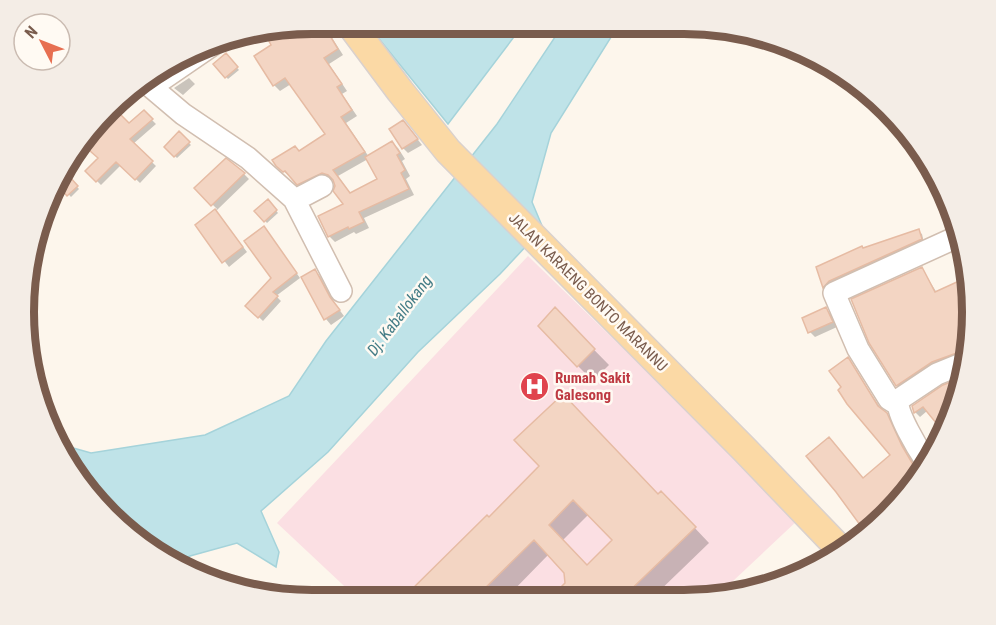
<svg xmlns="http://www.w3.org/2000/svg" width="996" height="625" font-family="'Roboto Condensed',sans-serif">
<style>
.medical{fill:#fbdfe3}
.water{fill:#bfe3e8;stroke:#a5d3da;stroke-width:1.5}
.shadow{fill:#0003;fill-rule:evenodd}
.building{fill:#f3d5c3;stroke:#e6bba3;stroke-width:1.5;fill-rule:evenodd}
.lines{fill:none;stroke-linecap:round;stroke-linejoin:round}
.minor-casing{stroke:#d1beb0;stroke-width:24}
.major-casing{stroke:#dad1cd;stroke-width:30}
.minor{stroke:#fff;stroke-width:21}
.major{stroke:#fbd9a5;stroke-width:27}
.labels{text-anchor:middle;stroke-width:5;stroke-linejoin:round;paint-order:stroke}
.street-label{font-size:15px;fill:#7a5c4d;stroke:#fffaf3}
.health-label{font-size:15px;font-weight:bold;fill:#be3a42;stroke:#fffaf3;text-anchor:start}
.water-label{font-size:16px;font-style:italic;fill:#437c86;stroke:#fffaf3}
.rim{fill:none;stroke:#7a5c4d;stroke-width:8}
</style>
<rect width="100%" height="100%" fill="#fdf6ec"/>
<path class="medical" d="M528 256 799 519 716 597 703 600 358 599 277 523Z"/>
<path class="water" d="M367 24 523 25 448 124Z
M563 25 618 26 551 133 532 202 543 228 500 274 418 352 328 452 261 511 279 552 276 567 237 543 190 556 176 564 137 541 72 472 59 444 91 453 205 435 289 396 326 341 497 124Z"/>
<path class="shadow" d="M312 24 323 27 329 33 343 55 329 64 347 91 342 94 357 116 346 123 369 157 392 143 398 148 405 159 402 161 410 176 406 179 414 195 364 218 369 228 356 234 354 232 335 242 329 236 345 204 335 180 329 178 304 190 277 165 327 135 291 84 280 91 274 85 273 45 266 32ZM368 159 380 180 351 194 338 176Z
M226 55 239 70 228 79 215 64Z
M189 78 195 84 183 95 174 88Z
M144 112 156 124 133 144 156 166 140 183 121 165 101 185 87 171 100 159 81 141 84 137 89 131 129 125Z
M408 127 422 145 408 153 403 148Z
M179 133 191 145 177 158 166 147Z
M244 174 249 179 216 211 247 252 229 267 197 225 217 209 196 188Z
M68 177 79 189 71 197 60 185Z
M268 201 278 213 267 223 256 211Z
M264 228 300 278 276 296 281 301 263 321 247 306 273 278Z
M918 231 922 234 924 243 827 290 824 287 818 268 863 249Z
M961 250 970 275 964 355 901 389 897 385 922 269 937 293 962 281 953 254Z
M315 271 320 276 335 304 344 316 331 325 326 319 303 278Z
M826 309 831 314 837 327 815 337 810 332Z
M555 310 609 365 593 381 578 366Z
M848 359 882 410 892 420 907 453 920 472 912 488 864 528 863 479 892 455 843 388Z
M963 378 962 387 941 429 927 411 920 417 916 413 913 407Z
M541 466 659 496 676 508 709 543 650 600H550L567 584 566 572 549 554 504 600 411 599 408 596ZM589 514 615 540 587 567 562 541Z"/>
<path class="building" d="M312 24H323L338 49 324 58 342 84 337 87 352 110 341 117 365 152 333 170 350 193 377 179 365 157 392 141 400 153 397 155 405 170 401 173 409 189 359 212 364 222 349 229 348 227 328 237 318 216 343 204 333 191 335 186 333 180 328 175 322 173 297 185 285 171 283 172 276 166 272 160 295 146 299 151 325 134 285 78 273 86 254 56 271 45 264 32Z
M226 53 238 67 225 78 213 64Z
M114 108 129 123 144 110 153 119 130 139 153 161 135 180 116 162 96 182 85 171 98 158 81 143 84 137Z
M403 120 418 139 402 149 389 129Z
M179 131 190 142 174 157 164 147Z
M226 158 245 173 211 206 194 188Z
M68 175 78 186 67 196 58 186Z
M268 199 277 210 264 222 254 211Z
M215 209 243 247 222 263 195 225Z
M264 226 297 273 273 292 278 296 258 318 245 306 271 278 244 241Z
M919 229 922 239 829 281 823 288 816 267 862 246 863 248Z
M922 267 935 292 970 276 965 350 932 362 896 386 869 343 851 299Z
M315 269 330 297 340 310 324 320 301 277Z
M555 307 595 349 577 367 538 326Z
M826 307 833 322 808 333 802 318Z
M848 357 878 406 887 413 902 446 915 468 920 472 913 487 863 529 836 492 806 456 829 437 863 478 890 455 847 404 838 390 841 387 829 371Z
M963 377 962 387 941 429 923 407 914 413 912 406 943 385Z
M563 394 658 494 661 491 696 527 620 600H548L565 583 564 573 534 540 474 599H402L487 515 489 517 539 466 514 440ZM573 500 612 540 587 565 549 525Z"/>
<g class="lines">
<defs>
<path id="minor" d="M144 81 183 114 248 158 294 199 301 197 322 186
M151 87 221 39
M294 199 341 291
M897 404 889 399 858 349 834 293 957 237
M926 461C918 449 896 413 898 400L937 374 964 363"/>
<path id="major" d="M350 24 400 91 448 151 744 449 839 548"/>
</defs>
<use href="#minor" class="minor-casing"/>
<use href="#major" class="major-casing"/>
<use href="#minor" class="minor"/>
<use href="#major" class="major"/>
</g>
<defs>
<symbol id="hospital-disc" viewBox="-11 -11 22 22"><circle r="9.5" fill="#e0444e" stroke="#fffaf3"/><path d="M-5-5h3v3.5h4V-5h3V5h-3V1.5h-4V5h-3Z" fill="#fff"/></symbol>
</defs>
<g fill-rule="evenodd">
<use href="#hospital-disc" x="518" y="370" width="33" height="33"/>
</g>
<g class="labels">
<g class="street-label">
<text transform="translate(588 292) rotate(45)" y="5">JALAN KARAENG BONTO MARANNU</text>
</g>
<g class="health-label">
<text x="555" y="383">Rumah Sakit<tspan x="555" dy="17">Galesong</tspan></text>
</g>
<g class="water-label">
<text transform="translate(399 315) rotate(-53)" y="6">Dj. Kaballokang</text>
</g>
</g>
<path d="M0 0H996V625H0ZM312 34H684A278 278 0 0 1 962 312V312A278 278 0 0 1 684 590H312A278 278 0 0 1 34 312V312A278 278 0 0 1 312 34Z" fill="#f4ede6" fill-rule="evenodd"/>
<path class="rim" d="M312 34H684A278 278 0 0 1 962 312V312A278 278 0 0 1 684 590H312A278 278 0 0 1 34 312V312A278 278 0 0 1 312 34Z"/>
<g transform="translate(42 42) rotate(312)"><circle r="28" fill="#fffaf3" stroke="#cabbb1" stroke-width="1.5"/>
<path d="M0-4.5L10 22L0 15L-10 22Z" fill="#e76f51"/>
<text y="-9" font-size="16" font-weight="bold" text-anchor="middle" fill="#7a5c4d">N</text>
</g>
</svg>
